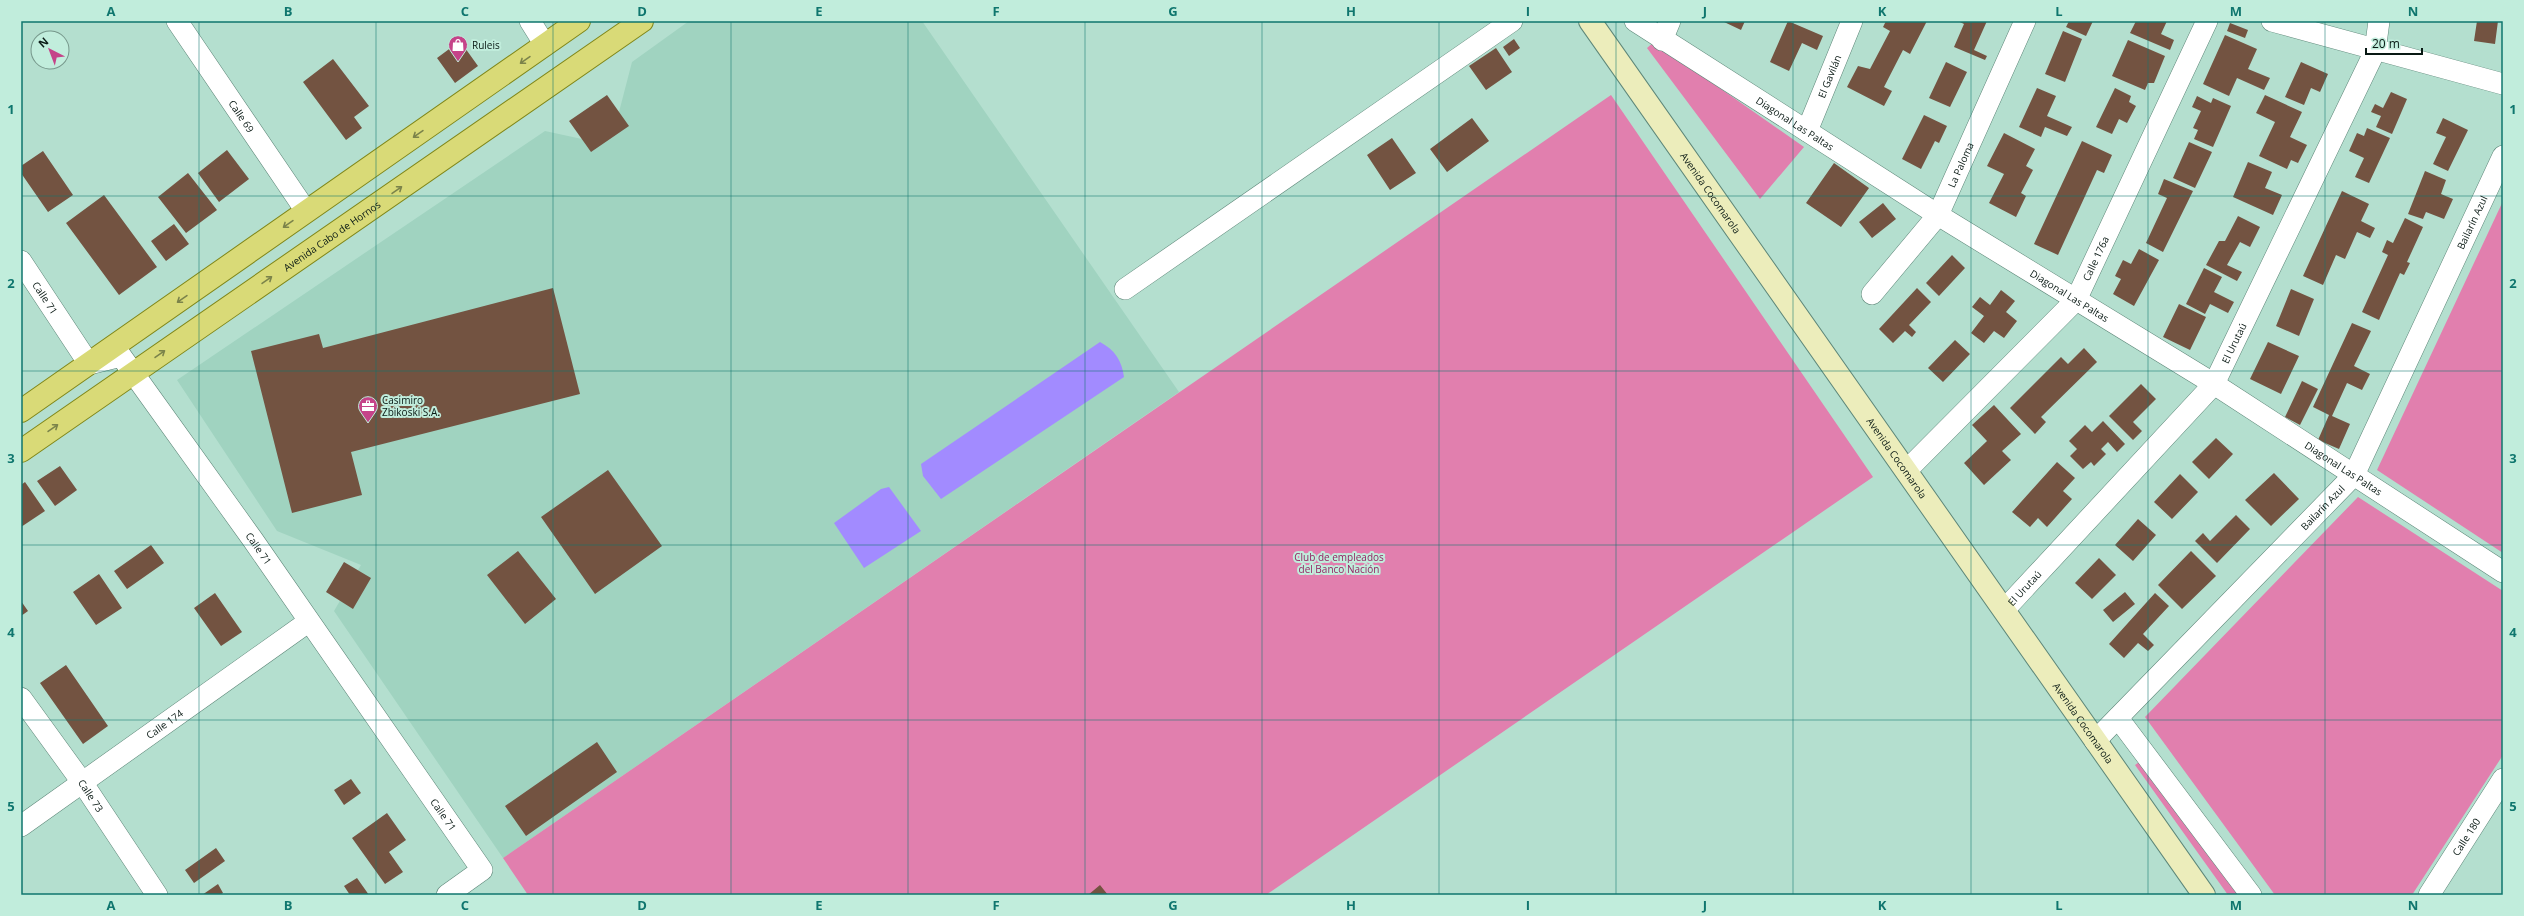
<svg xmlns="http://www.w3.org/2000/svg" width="2524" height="916" font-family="'Open Sans',sans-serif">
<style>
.built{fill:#a0d3c0}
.green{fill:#e17fae}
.water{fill:#a28bff}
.building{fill:#735341}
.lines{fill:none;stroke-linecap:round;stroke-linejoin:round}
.minor-casing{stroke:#5e8779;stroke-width:22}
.secondary-casing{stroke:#5e8779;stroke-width:24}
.primary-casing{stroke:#808719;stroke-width:24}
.minor{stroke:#fff;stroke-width:21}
.secondary{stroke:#ecedbb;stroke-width:22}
.primary{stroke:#d9da77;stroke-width:22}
.oneway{stroke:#7b834a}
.grid{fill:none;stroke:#0f766e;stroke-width:1;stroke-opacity:0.55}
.labels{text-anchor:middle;stroke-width:4;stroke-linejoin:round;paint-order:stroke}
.poi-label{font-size:10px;fill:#091914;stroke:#c1eddc;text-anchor:start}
.street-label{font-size:10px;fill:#091914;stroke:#c1eddc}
.park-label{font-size:10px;fill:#922462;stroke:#c1eddc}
.neatline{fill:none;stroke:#0f766e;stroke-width:1.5}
.grid-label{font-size:13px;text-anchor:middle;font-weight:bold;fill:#0f766e}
</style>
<rect width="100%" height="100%" fill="#b4dfcf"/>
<path class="built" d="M689 21H922L1179 392 503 858 334 611 361 565 277 531 177 380 545 131 582 139 598 128 619 112 632 62Z"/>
<path class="green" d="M1654 42 1804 147 1760 199 1647 48Z
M1611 95 1873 477 1266 895H528L503 858Z
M2503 201V553L2377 470Z
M2358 497 2503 591V755L2412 895H2275L2145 717Z
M2146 757 2244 895H2228L2135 765Z"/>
<path class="water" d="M1100 342C1115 350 1122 361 1124 377L941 499 923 476 921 464Z
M889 487 921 531 864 568 834 523 881 489Z"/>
<path class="building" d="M1722 21H1745L1741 30Z
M1788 21 1823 36 1817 50 1802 43 1789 71 1770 62Z
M1886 21H1927L1910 54 1903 50 1884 87 1892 91 1884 106 1847 87 1858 66 1870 69 1890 31 1883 27Z
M1958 21H1987L1974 50 1987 56 1985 60 1954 47 1964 24Z
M2069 21H2093L2086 36 2066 27Z
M2136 21H2167L2161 34 2174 40 2170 50 2130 33Z
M2477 21H2498L2495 44 2474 41Z
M2230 23 2248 30 2245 38 2227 31Z
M2063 31 2082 39 2065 82 2045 74Z
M2225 35 2257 49 2248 69 2270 78 2264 90 2237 78 2229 96 2203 84Z
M1514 39 1520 48 1509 56 1503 47Z
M2128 40 2165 56 2154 83H2148L2145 90 2112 76Z
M460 41 478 66 455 83 437 58Z
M1496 48 1512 72 1486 90 1469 66Z
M333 59 369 106 354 117 362 128 346 140 303 82Z
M1946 62 1967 72 1950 107 1929 98Z
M2301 62 2328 74 2320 92 2311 88 2304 105 2285 97Z
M2037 88 2056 96 2047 116 2072 127 2067 136 2045 127 2041 137 2019 127Z
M2115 88 2131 96 2129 102 2136 106 2127 123 2119 119 2112 134 2096 127Z
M2391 92 2407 99 2392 134 2376 127 2381 116 2371 112 2375 104 2383 108Z
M607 95 629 126 591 152 569 121Z
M2265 95 2302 112 2290 137 2307 145 2298 163 2291 160 2287 169 2259 156 2275 122 2256 113Z
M2197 96 2211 103 2213 98 2231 106 2213 147 2194 139 2198 130 2193 128 2201 111 2192 107Z
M1924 115 1947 126 1939 143 1935 141 1921 169 1902 159Z
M1472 118 1489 141 1447 172 1430 149Z
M2443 118 2468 130 2448 171 2433 164 2446 137 2436 133Z
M2367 128 2390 138 2369 183 2355 177 2364 158 2349 151 2357 133 2364 136Z
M2004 133 2035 149 2026 166 2033 170 2021 193 2026 196 2016 217 1989 203 2004 174 1987 166Z
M1392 138 1416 173 1390 190 1367 155Z
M2082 141 2112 155 2104 173 2097 170 2058 255 2034 244Z
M2189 142 2212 152 2195 188 2173 178Z
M227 150 249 179 219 202 198 173Z
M43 151 73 195 48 212 21 173V166Z
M2248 162 2272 172 2265 188 2282 195 2273 215 2233 197Z
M1834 163 1869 188 1841 227 1806 203Z
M2425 171 2446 180 2441 194 2453 199 2444 219 2426 212 2423 219 2408 214Z
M188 173 217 210 186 233 158 197Z
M2164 179 2193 191 2163 252 2146 243 2167 198 2158 194Z
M2342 191 2369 204 2361 221 2375 228 2370 238 2357 232 2345 259 2336 255 2323 285 2303 276Z
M104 195 157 267 119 295 66 223Z
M1883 203 1896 219 1872 238 1859 222Z
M2238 216 2260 227 2250 247 2240 242 2227 265 2242 272 2237 281 2206 265 2219 241H2225Z
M2405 218 2423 227 2407 262 2410 263 2404 275 2400 273 2379 320 2362 312 2388 255 2382 252 2387 240 2393 243Z
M174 224 189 244 166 261 151 241Z
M2139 249 2159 260 2134 306 2113 294 2121 279 2115 276 2123 260 2131 264Z
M1952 255 1965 268 1939 296 1926 283Z
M2204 268 2222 277 2214 292 2234 302 2228 313 2210 304 2205 314 2186 304Z
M553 288 580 394 351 452 362 495 292 513 251 351 319 334 323 348Z
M1917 288 1931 302 1909 325 1916 332 1912 337 1905 331 1893 343 1879 329Z
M2291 289 2314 299 2299 336 2276 326Z
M2001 290 2015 301 2006 312 2017 321 2004 338 1994 331 1984 343 1971 333 1984 316 1972 307 1980 297 1990 305Z
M2179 304 2206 317 2190 350 2163 337Z
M2352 323 2371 331 2354 366 2370 374 2362 390 2347 383 2332 416 2350 424 2339 449 2318 440 2329 415 2313 407Z
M1955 340 1970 354 1943 382 1928 368Z
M2268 342 2299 356 2281 394 2250 379Z
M2084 348 2097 362 2041 417 2046 422 2035 434 2010 408 2061 357 2068 364Z
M2302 381 2318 389 2300 425 2285 417Z
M2141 384 2156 399 2133 422 2142 431 2133 440 2109 416Z
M1994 405 2021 434 2002 451 2011 460 1984 485 1964 463 1987 441 1972 425Z
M2103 421 2125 444 2117 452 2108 442 2101 449 2106 454 2094 466 2091 462 2083 469 2070 456 2077 449 2069 441 2085 425 2092 432Z
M2216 438 2233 454 2209 479 2192 462Z
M2057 462 2075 478 2063 491 2072 499 2047 527 2038 518 2030 527 2012 512Z
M60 466 77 490 55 506 37 481Z
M608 470 662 546 595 594 541 517Z
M2274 473 2299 499 2271 526 2245 500Z
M2180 474 2198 492 2172 519 2154 502Z
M25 482 45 511 21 527V485Z
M2236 515 2250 529 2217 563 2195 541 2203 533 2210 541Z
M2138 519 2156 535 2133 561 2115 545Z
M151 545 164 563 127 589 114 571Z
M518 551 556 599 525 624 487 575Z
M2191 551 2216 576 2182 609 2158 585Z
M2099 558 2116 575 2092 599 2075 583Z
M344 562 371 578 353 609 326 592Z
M99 574 122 608 96 625 73 592Z
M2125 592 2135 604 2113 622 2103 610Z
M215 593 242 632 221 646 194 608Z
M2155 593 2169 606 2143 634 2154 645 2148 651 2138 643 2124 658 2109 644Z
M21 601 28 611 21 616Z
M66 665 108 726 83 744 40 683Z
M597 742 617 772 526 836 505 806Z
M351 779 361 793 344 805 334 790Z
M387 813 406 840 389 852 403 872 385 884 352 838Z
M216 848 225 861 194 883 185 870Z
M357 878 369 895H350L344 886Z
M218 884 223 893 220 895H202Z
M1100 885 1108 895H1088Z"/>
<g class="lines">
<defs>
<g id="minor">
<path id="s1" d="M177 21 306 211"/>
<path d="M530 21 545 45"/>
<path id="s2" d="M1635 21 1938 215 2214 384 2503 572"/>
<path d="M2272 21 2503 84"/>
<path d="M1662 40 1670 21"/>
<path id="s3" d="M1807 131 1852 21"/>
<path id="s4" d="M21 261 89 364 121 356 253 540 482 870 447 895"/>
<path d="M1125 289 1512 21"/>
<path id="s5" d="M1872 294 1938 215 2025 21"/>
<path id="s6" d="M1906 471 2076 300 2207 21"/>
<path id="s7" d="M2004 610 2214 384 2375 51 2379 21"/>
<path id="s8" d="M21 698 82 782 157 895"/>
<path d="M2118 718 2251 895"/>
<path id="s9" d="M2095 741 2354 475 2503 156"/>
<path id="s10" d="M21 826 308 622"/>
<path id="s11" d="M2429 895 2503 779"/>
</g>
<g id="secondary">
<path id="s12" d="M1590 21 2204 895"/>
</g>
<g id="primary">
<path d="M21 411 579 21"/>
<path id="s13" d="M21 451 642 21"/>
</g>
</defs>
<use href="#minor" class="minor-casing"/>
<use href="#secondary" class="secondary-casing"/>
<use href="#primary" class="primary-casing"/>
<use href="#minor" class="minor"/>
<use href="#secondary" class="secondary"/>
<use href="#primary" class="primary"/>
</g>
<defs><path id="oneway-shaft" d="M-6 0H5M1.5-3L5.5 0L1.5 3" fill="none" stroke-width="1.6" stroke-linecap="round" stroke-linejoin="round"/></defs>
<g class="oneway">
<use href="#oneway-shaft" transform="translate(525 60) rotate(145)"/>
<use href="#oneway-shaft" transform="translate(418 134) rotate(145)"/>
<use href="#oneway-shaft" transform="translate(397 190) rotate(-35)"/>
<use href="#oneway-shaft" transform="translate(288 224) rotate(145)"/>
<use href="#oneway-shaft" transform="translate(267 280) rotate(-35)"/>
<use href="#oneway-shaft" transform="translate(182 299) rotate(145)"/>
<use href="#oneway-shaft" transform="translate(160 354) rotate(-35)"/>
<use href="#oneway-shaft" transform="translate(53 428) rotate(-35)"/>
</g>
<path class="grid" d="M199 21V895M376 21V895M553 21V895M731 21V895M908 21V895M1085 21V895M1262 21V895M1439 21V895M1616 21V895M1793 21V895M1971 21V895M2148 21V895M2325 21V895M21 196H2503M21 371H2503M21 545H2503M21 720H2503"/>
<defs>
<symbol id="shop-pin" viewBox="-11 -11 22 30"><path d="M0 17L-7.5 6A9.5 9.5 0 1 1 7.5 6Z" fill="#c54389" stroke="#c1eddc"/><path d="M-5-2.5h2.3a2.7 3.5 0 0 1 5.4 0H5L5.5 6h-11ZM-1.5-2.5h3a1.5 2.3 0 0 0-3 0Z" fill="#fff"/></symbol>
<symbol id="office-pin" viewBox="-11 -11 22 30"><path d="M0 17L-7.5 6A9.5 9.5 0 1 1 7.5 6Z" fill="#c54389" stroke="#c1eddc"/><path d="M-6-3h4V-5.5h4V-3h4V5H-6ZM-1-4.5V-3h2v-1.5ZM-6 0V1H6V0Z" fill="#fff"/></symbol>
</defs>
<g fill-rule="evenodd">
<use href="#shop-pin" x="447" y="34" width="22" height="30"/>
<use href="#office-pin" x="357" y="395" width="22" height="30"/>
</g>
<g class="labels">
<g class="poi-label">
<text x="472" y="49">Ruleis</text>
<text x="382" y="404">Casimiro<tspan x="382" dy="12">Zbikoski S.A.</tspan></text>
</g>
<g class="street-label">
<text dy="4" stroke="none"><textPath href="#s3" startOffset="59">El Gavilán</textPath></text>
<text dy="4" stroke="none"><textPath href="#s1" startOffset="115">Calle 69</textPath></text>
<text dy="4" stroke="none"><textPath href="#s2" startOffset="190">Diagonal Las Paltas</textPath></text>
<text dy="4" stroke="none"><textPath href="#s5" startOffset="158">La Paloma</textPath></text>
<text dy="4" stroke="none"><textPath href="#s12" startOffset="210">Avenida Cocomarola</textPath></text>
<text dy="4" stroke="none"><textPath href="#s9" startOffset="650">Bailarín Azul</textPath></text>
<text dy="4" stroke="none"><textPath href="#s13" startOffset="378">Avenida Cabo de Hornos</textPath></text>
<text dy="4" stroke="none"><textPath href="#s6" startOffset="287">Calle 176a</textPath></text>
<text dy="4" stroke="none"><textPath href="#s2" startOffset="514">Diagonal Las Paltas</textPath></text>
<text dy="4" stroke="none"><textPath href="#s4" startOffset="44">Calle 71</textPath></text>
<text dy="4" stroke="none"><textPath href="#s7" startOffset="354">El Urutaú</textPath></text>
<text dy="4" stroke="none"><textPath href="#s12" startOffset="534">Avenida Cocomarola</textPath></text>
<text dy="4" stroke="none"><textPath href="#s2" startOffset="838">Diagonal Las Paltas</textPath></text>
<text dy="4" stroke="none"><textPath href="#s9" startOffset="326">Bailarín Azul</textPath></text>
<text dy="4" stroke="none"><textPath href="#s4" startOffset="393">Calle 71</textPath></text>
<text dy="4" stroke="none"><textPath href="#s7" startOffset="30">El Urutaú</textPath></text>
<text dy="4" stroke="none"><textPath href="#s12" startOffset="858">Avenida Cocomarola</textPath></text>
<text dy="4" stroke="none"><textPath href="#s10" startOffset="176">Calle 174</textPath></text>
<text dy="4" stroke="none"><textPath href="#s8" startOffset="120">Calle 73</textPath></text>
<text dy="4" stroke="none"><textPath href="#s4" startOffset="717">Calle 71</textPath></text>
<text dy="4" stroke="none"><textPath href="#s11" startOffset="69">Calle 180</textPath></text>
</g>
<g class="park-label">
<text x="1339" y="561">Club de empleados<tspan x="1339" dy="12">del Banco Nación</tspan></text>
</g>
</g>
<rect width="2524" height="916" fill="none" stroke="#c1eddc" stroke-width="44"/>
<g transform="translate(50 50) rotate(318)"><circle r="19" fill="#c1eddc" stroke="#77988c"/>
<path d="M0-3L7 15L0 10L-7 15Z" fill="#c54389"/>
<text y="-6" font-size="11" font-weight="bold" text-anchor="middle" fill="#091914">N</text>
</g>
<path d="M2366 48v6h56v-6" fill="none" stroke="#091914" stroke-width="2"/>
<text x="2372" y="48" font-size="12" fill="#091914" stroke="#c1eddc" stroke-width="3" paint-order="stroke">20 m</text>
<rect x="22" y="22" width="2480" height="872" class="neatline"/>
<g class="grid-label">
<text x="111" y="16">A</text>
<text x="288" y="16">B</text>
<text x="465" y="16">C</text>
<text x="642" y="16">D</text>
<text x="819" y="16">E</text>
<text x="996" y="16">F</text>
<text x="1173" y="16">G</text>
<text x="1351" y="16">H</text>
<text x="1528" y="16">I</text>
<text x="1705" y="16">J</text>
<text x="1882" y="16">K</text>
<text x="2059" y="16">L</text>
<text x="2236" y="16">M</text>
<text x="2413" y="16">N</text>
<text x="11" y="114">1</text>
<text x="2513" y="114">1</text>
<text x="11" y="288">2</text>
<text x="2513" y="288">2</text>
<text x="11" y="463">3</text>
<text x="2513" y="463">3</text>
<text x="11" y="637">4</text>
<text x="2513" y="637">4</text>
<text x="11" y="811">5</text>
<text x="2513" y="811">5</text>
<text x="111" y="910">A</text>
<text x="288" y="910">B</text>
<text x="465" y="910">C</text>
<text x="642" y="910">D</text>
<text x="819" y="910">E</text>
<text x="996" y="910">F</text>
<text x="1173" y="910">G</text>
<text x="1351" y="910">H</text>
<text x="1528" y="910">I</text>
<text x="1705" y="910">J</text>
<text x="1882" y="910">K</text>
<text x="2059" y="910">L</text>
<text x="2236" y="910">M</text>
<text x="2413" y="910">N</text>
</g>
</svg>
